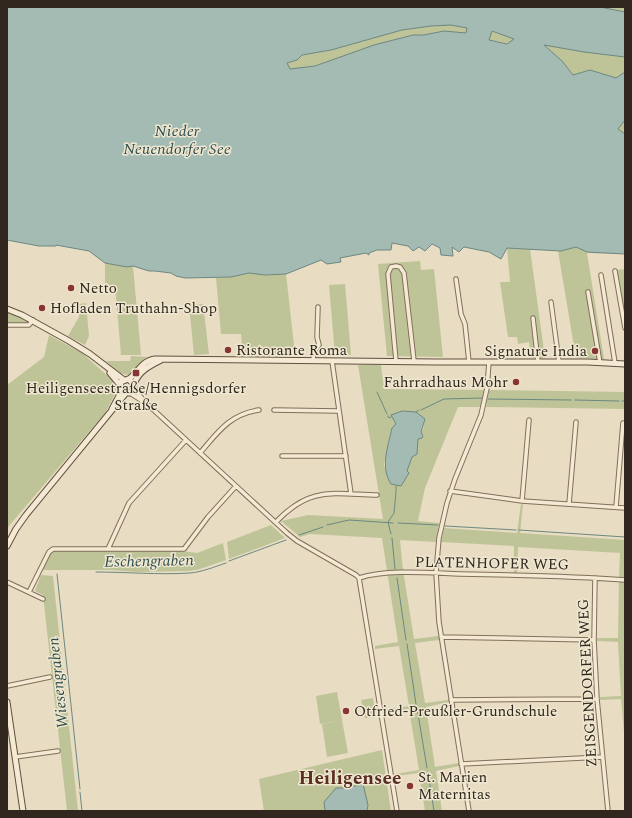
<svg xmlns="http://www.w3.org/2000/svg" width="632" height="818" font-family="Spectral,serif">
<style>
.green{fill:#bfc498;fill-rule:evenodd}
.water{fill:#a4bbb4;stroke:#6c8881;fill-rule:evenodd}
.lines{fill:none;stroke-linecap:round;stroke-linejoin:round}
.stream{stroke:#6c8881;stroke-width:1}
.minor-casing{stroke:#806f5b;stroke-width:5.5}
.secondary-casing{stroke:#61503f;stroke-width:7}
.minor{stroke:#f4ead4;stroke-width:3.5}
.secondary{stroke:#f4ead4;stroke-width:5}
.poi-dot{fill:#883334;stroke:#f0e7d1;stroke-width:1.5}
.labels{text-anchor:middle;stroke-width:3;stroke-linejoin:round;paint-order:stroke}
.poi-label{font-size:15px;fill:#31271e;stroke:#f0e7d1;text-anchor:start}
.street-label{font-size:15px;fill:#31271e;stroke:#f0e7d1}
.water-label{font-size:16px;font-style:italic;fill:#2f4f4d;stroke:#f0e7d1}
.district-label{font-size:19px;font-weight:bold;fill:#592d22;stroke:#f0e7d1}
</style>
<rect width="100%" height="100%" fill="#e8dcc2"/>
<path class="green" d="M600 7H625V12Z
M451 23 554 44 625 53V134L618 129 563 62 523 47 496 41 460 44 293 75 283 67 287 57 405 28Z
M561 244 624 254 587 253 604 359 576 358 558 251H561Z
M535 246 557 250 530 249 545 358H531L529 342 518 344 517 337H508L500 282H510L507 248 524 249Z
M420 261 421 270 434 269 443 357 387 356 378 264Z
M105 263 115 265 150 264 153 271 133 266 141 355H121L115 286H105Z
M625 269V322L616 270Z
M249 273 265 275 286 274 295 354 267 355 243 354 241 334H221L216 278 231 277Z
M345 284 351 355H335L329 285Z
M86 303 89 336 85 345 68 336 79 317V304Z
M203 304 209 354 194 355 189 305Z
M7 311 29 321V323L7 324Z
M49 335 82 353 119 386 105 413 9 526 7 530V385L44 357Z
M131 356 147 357 128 375 120 373 106 361H130Z
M358 365H381L384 389 484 390 481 407H458L425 488 418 521 439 523 436 542 400 540 403 570 414 639 438 636 439 640 415 643 425 703 448 700 449 702 426 707 435 767 459 763V766L436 771 442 811H425L419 773 396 776 395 774 419 770 409 709 386 712 385 710 409 706 399 646 375 649V646L398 642 382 538 310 534 300 537 281 521 308 515 383 519ZM402 411 416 412 425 419 423 429 418 438V449L412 457 407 471 409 473 401 486 391 484 384 465 392 428 396 424Z
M489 390 625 392V409L486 407Z
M521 504H523L520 533 625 540V577H619L620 553 518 547 517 573H514V546L441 542 444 528 517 533Z
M271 525 285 538 229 559 227 542Z
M223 543 226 560 200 569 190 571 138 572 110 570H42L50 554 55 551H181L197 553Z
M41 575 53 576 78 811H67L43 595 35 591Z
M619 582H625V743L621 699 600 700V697L621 696 618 642 597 641V638H618Z
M337 692 348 753 327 757 322 724 340 721 320 724 316 696Z
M373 698 376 717 365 718 361 700Z
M382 750 391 811H264L259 779Z"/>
<path class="water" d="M7 7H600L625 12V57L584 52 544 45 563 62 573 75 590 70 616 78 625 72V120L618 129 625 134V254L587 252 576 247 561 251 507 248 501 259 489 252 464 247 459 252 452 247 453 256 441 255 440 248 432 244 425 251 419 247 413 251 408 246 392 243 391 250H377L369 253V255L366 253 340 258 341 262 327 264 321 260 286 274 265 275 249 273 231 277 185 278 176 276 171 273 155 271H149L133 266 127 267 105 263 89 251 56 245V246H39L7 240ZM451 25 467 28 466 33 444 31 424 35H413L374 45 315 66 290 69 287 63 297 60 302 55 331 50 402 30 431 26ZM492 31 514 39 507 44 489 40Z
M402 411 416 412 425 419 421 432 423 436 422 438 418 439 417 454 412 457 407 471 409 473 401 486 391 484C380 467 388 447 392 428L396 424 391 415Z
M363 784 368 805 367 811H325L324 802 336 788H346Z"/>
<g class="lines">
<path class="stream" d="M377 392 387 414
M488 399 571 400
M575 400 619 401
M622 401H625
M421 410 444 399 482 398
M416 412 419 410
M388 416 389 418 391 417
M396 491V486
M398 523 438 525
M327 525 349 520 393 523
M445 526 516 530
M519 530 625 537
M391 534 388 522 394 513 396 492
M299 535 323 527
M392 538 395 569
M229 561 286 540
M96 572C127 572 158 575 190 573 202 572 214 567 226 563
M57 574 80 789
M397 578 406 640
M407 644 416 704
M417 708 427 768
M428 772 434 811
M80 792 82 811"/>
<defs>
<path id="minor" d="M615 271 625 328
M601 275 615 363
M456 279 461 314 465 324 469 362
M588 292 600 363
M551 302 559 362
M533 318 538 362
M7 325H29L33 320
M313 360 314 352 319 345 317 337 318 307
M332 361 351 494
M396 361 388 274 391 267 396 266 400 267 404 273 414 361
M134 389 145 402 287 533 297 541 356 575 359 578 397 811
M130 393 144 402
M274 410 338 411
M200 453C218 432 230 414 259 410
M282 456H346
M450 491 522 501 625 508
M522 501 529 420
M569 504 576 422
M616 507 623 423
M276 522C310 486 332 494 377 495
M108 549 129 503 186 440
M359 578C388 569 430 573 460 574 515 575 570 576 625 580
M595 578 594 640 597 699 608 811
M7 582 43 599
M29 592 49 552 53 549H184L208 517 236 486
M441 637 594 640
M7 686 50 677
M451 700 597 699
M15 757 58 751
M461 764 602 757
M469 811 439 622 436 573 439 538 447 503 455 479 481 415 487 388 489 362"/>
<path id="secondary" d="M7 309 22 315 69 341 90 354 124 380
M110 373 120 385
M129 379C138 372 143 360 155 359L436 362H588L625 364
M134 384C139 371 149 366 161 360
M112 409 119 396 121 382 128 379 133 383 134 389 130 393H126L120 389
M7 546 16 529 26 515 126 393
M7 702 23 811"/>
</defs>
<use href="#minor" class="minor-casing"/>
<use href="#secondary" class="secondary-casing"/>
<use href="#minor" class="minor"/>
<use href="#secondary" class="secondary"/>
</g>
<g class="poi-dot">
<circle cx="71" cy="288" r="4"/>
<circle cx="42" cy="308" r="4"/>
<circle cx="228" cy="350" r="4"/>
<circle cx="595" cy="351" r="4"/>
<rect x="132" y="369" width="8" height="8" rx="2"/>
<circle cx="516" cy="382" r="4"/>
<circle cx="346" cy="711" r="4"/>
<circle cx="410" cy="786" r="4"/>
</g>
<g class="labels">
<g class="poi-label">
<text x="79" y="293">Netto</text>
<text x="50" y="313">Hofladen Truthahn-Shop</text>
<text x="236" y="355">Ristorante Roma</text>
<text x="587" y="356" text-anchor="end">Signature India</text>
<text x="508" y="387" text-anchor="end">Fahrradhaus Mohr</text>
<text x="136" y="393" text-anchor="middle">Heiligenseestraße/Hennigsdorfer<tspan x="136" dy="17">Straße</tspan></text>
<text x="354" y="716">Otfried-Preußler-Grundschule</text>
<text x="418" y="782">St. Marien<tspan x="418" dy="17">Maternitas</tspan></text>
</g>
<g class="street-label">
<text transform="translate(492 563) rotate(1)" y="5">PLATENHOFER WEG</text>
<text transform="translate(587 683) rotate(-93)" y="5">ZEISGENDORFER WEG</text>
</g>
<g class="water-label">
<text x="177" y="136">Nieder<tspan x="177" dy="18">Neuendorfer See</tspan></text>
<text transform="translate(149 560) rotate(-1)" y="6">Eschengraben</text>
<text transform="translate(57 683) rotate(-96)" y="6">Wiesengraben</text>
</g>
<g class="district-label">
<text x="350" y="784">Heiligensee</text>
</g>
</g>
<rect width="632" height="818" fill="none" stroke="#31271e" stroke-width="16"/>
</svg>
